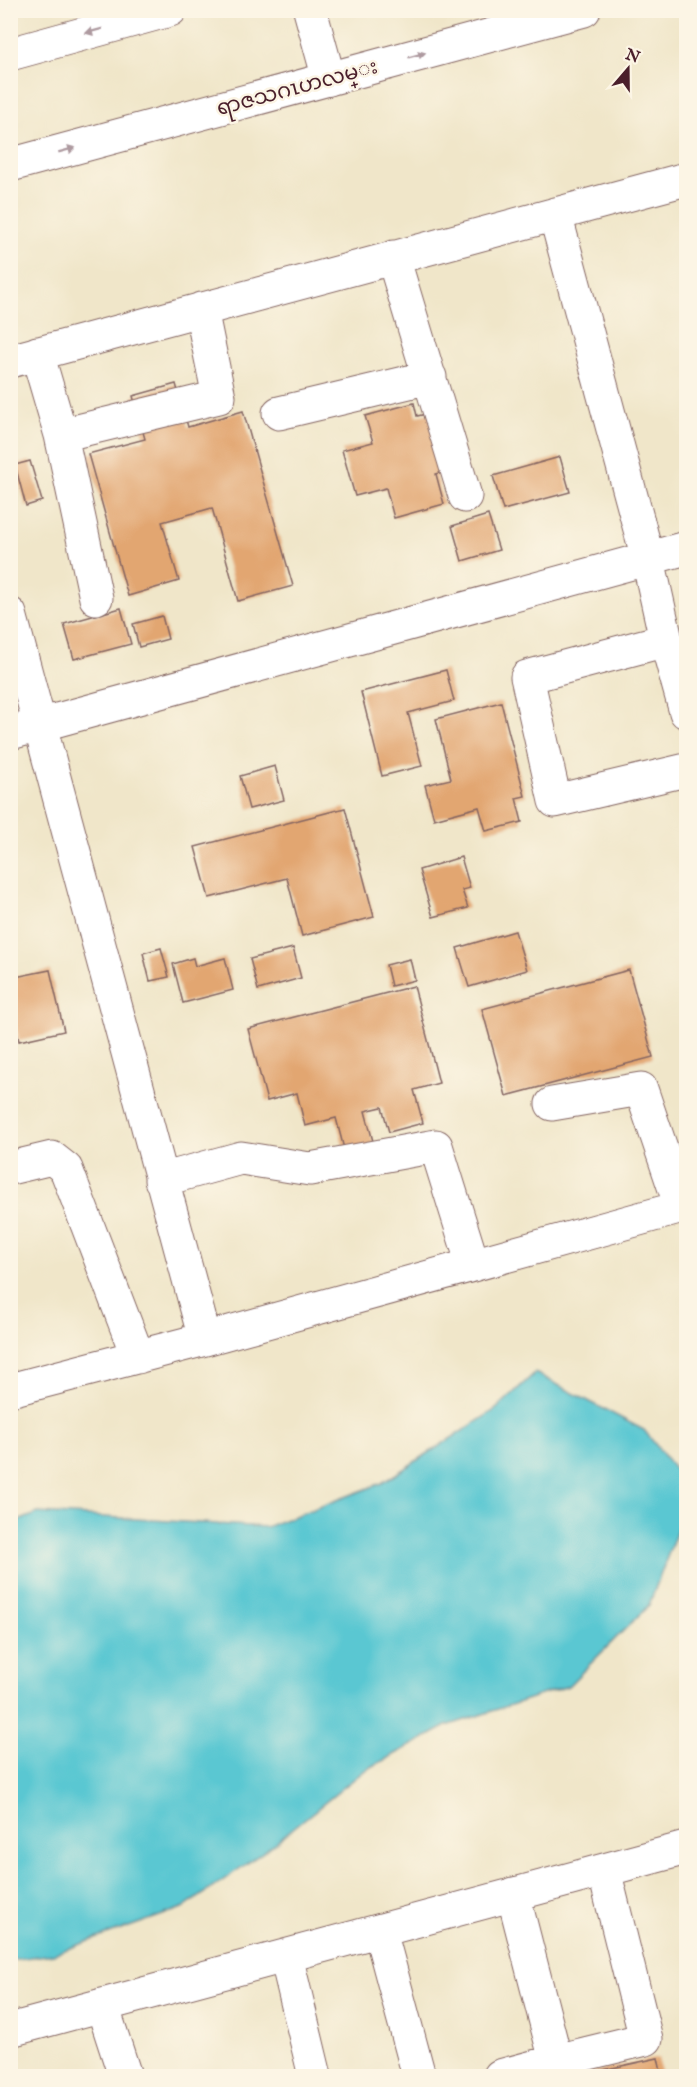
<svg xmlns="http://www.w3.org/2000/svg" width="697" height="2087" font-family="'IM FELL English','Noto Sans Myanmar',serif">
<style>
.water{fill:#5ac7d2;stroke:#52737e;stroke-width:1.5}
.building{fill:#e2a671}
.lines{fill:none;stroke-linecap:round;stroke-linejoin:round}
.minor-casing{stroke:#846562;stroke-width:35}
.major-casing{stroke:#846562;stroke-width:35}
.minor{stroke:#fff;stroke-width:33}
.major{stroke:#fff;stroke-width:33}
.oneway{fill:#ae9aa0}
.labels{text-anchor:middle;stroke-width:5;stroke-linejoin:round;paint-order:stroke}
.street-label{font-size:21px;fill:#4a1f2b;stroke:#fcf5e5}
</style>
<rect width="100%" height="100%" fill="#fcf5e5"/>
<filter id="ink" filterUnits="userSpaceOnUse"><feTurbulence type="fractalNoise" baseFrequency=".0167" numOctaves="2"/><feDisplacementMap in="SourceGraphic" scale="12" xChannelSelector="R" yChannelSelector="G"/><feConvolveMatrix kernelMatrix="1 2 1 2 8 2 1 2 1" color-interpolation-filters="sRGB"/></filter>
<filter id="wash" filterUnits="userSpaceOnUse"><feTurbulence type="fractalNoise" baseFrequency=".008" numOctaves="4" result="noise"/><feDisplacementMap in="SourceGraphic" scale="24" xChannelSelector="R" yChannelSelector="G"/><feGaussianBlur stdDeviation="1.35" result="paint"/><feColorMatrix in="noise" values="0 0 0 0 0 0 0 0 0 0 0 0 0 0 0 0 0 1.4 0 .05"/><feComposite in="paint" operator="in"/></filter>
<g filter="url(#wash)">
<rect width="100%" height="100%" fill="#f0e6c9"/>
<path class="water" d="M535 1373 644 1430 686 1483V1507L649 1605 568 1686 447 1726 364 1771 266 1850 185 1907 53 1954 11 1960V1524L38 1513 266 1527 382 1483 495 1410Z"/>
<g id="blocks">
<path class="building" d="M176 384 188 427 243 411 293 586 238 601 212 508 162 522 179 581 128 596 88 454 145 439 133 396Z
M414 403 417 416 431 413 447 471 436 474 444 504 394 518 386 488 355 496 342 450 373 442 365 416Z
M560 457 570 492 503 510 493 476Z
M30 461 42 501 26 506 15 465Z
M488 515 499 550 462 561 452 526Z
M121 608 131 644 74 659 64 624Z
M162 616 168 639 139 647 133 624Z
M446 670 454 701 408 713 422 766 382 776 361 692Z
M501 702 525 796 516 798 522 822 486 831 479 807 434 819 425 785 451 779 436 719Z
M275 766 284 800 249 809 240 776Z
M345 808 374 917 302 936 287 878 209 898 195 847Z
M461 857 470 888 462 890 468 908 433 917 419 870Z
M515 931 527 970 469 987 457 948Z
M161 948 169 977 150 981 143 953Z
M293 948 301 978 258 990 250 959Z
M193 958 195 966 225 958 233 990 183 1003 173 964Z
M410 959 415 980 391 986 386 965Z
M50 970 64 1031 19 1041 10 1004V978Z
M629 970 653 1057 506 1096 482 1009Z
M414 986 439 1083 414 1090 423 1123 389 1132 382 1107 365 1111 379 1164 350 1172 336 1118 305 1126 297 1093 267 1101 248 1029Z
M658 2058 662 2076H576Z"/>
</g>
</g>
<g filter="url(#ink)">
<use href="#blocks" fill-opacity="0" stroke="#846562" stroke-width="1.5"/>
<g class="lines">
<defs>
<path id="minor" d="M310 10 329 79
M555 214 648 559 666 640 686 712
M393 257 465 496
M37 353 61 435 219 397 201 309
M10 361 686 179
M279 413 430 377
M61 435 96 598
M10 614 205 1339
M666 640 527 677 555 801 686 770
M10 733 686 548
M552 1104 641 1089 681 1207
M10 1168 52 1158 66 1169 138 1357
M161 1180 241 1158 310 1169 436 1146 473 1265
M10 1390 205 1339 686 1206
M513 1894 556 2061 646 2039 604 1870
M380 1931 419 2076
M286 1956 315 2076
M102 2005 125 2076
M10 2030 686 1848
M500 2076 556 2061"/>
<path id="major" d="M10 54 170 10
M10 165 584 10"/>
</defs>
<use href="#minor" class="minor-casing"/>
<use href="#major" class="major-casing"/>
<use href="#minor" class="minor"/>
<use href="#major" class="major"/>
</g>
<defs><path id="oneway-solid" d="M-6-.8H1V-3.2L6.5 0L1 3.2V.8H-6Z" transform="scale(1.5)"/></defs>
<g class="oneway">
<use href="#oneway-solid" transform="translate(94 31) rotate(165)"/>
<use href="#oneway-solid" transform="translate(417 55) rotate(-15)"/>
<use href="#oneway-solid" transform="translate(67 150) rotate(-15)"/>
</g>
</g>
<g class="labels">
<g class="street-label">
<text transform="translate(297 87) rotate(-15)" y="7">ရာဇသဂၤဟလမ္း</text>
</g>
</g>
<rect width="697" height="2087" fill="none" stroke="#fcf5e5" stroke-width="36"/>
<g transform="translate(628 69) rotate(20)" stroke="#fcf5e5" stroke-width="4.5" paint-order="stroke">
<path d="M0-4.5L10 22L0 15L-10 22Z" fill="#4a1f2b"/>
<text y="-9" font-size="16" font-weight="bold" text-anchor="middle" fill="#4a1f2b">N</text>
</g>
</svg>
